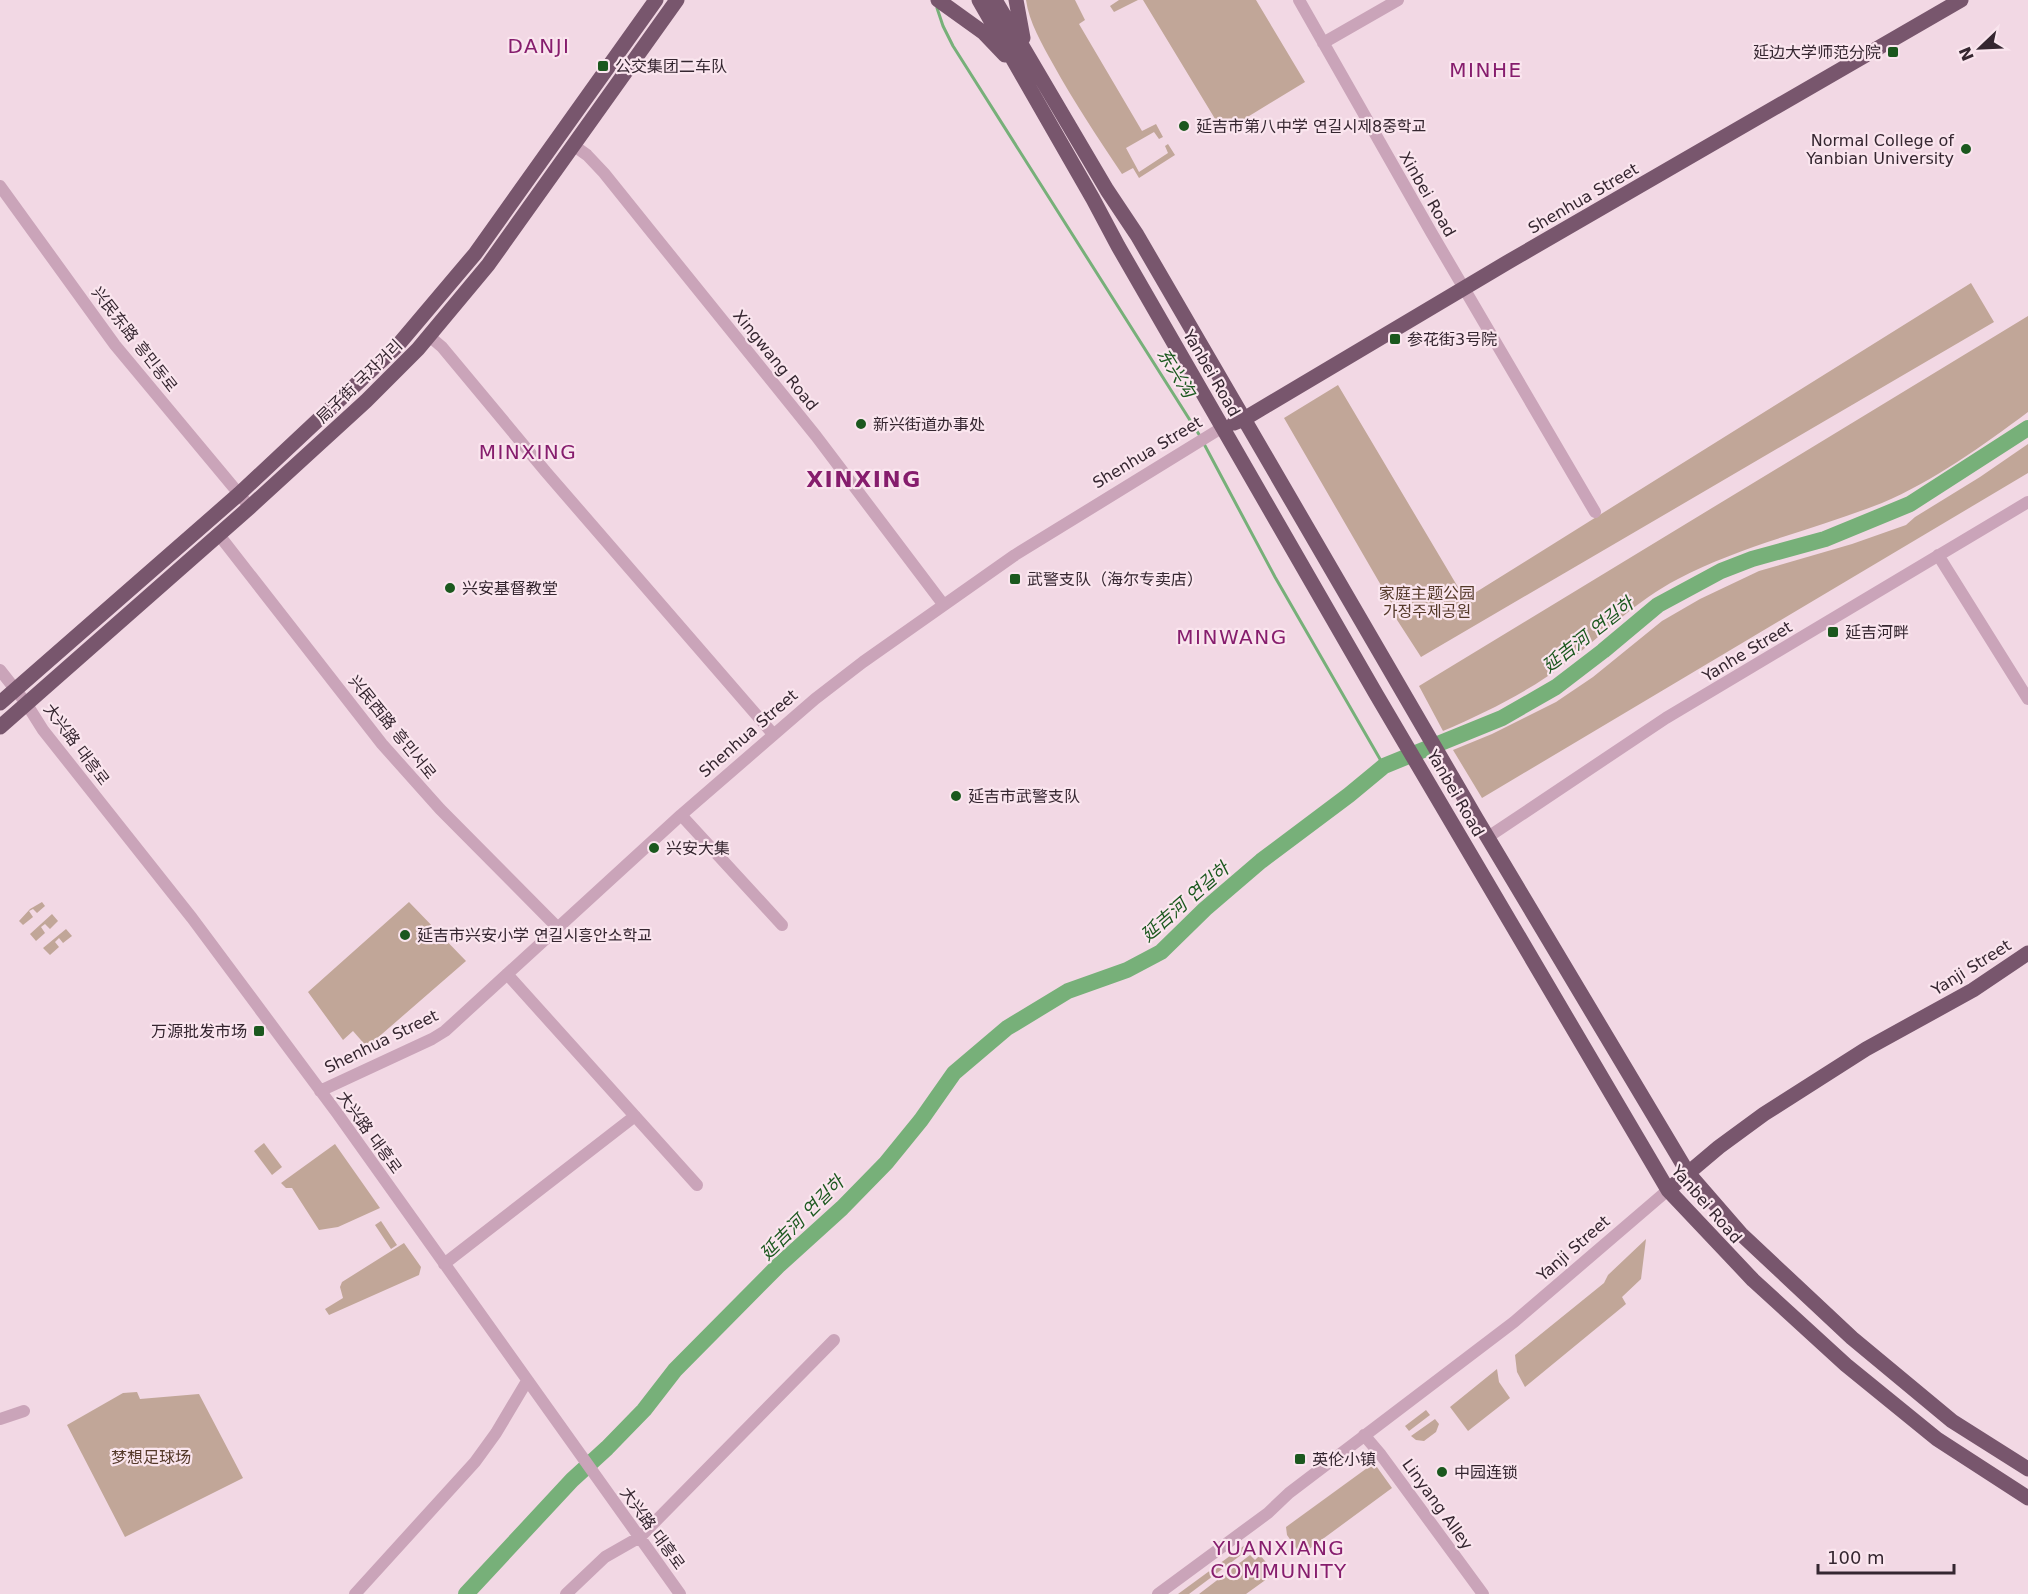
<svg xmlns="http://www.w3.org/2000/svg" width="2028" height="1594" font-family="'DejaVu Sans','Noto Sans SC','Noto Sans KR',sans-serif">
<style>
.green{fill:#c1a698}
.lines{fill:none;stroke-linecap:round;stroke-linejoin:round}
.stream{stroke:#77b079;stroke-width:3}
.river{stroke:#77b079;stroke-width:16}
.minor{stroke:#caa4b9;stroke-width:12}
.major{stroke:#78566d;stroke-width:15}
.poi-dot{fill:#1b581e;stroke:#fae5ee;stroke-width:2}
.labels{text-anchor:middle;stroke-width:4.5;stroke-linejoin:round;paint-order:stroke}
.poi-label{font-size:16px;fill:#352630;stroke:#fae5ee;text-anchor:start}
.street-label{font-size:16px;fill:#352630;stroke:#fae5ee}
.park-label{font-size:16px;fill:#543929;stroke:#fae5ee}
.water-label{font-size:18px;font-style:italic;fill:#1b581e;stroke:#fae5ee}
.quarter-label{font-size:20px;letter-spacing:1.5px;fill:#861d6d;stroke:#fae5ee}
.district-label{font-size:22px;font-weight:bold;letter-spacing:1.5px;fill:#861d6d;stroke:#fae5ee}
</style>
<rect width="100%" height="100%" fill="#f2d8e4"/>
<path class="green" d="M1026 0H1075L1085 20 1079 24 1142 131 1156 124 1163 137 1159 139 1154 132 1126 148 1139 172 1168 153 1165 146 1168 144 1175 155 1139 178 1133 168 1122 174C1098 138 1074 102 1053 64 1042 44 1029 22 1026 0Z
M1119 0H1138L1114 12 1110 6Z
M1143 0H1256L1305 82 1223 132Z
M1971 283 1994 322 1421 657 1390 609 1393 606 1284 418 1338 385 1465 599Z
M2028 316V412C1982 446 1934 481 1882 503 1814 530 1742 545 1678 579 1637 600 1605 633 1569 661 1530 691 1487 712 1443 731L1419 686Z
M2028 444V473L1482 798 1453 750 1492 734 1556 702 1593 677 1662 621 1700 599 1759 571 1852 544 1906 525 1915 517 1980 477Z
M42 902 45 906 37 913 33 909 29 911 33 917 23 925 19 921 30 909Z
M409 902 466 961 367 1047 353 1031 343 1040 308 992Z
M52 914 58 921 50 929 45 924 41 927 45 933 36 941 30 934Z
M66 929 72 936 63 943 59 938 55 942 59 947 50 955 43 948Z
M264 1143 282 1167 272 1175 254 1151Z
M335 1144 380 1208 338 1227 319 1230 292 1188H286L281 1183Z
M381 1221 397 1245 391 1249 375 1225Z
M1646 1239 1641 1279 1622 1297 1626 1304 1525 1387 1517 1372 1515 1355 1604 1283 1608 1275Z
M404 1243 421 1267 419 1275 329 1315 325 1309 343 1298 340 1287 342 1282Z
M1497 1369 1499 1382 1510 1398 1468 1431 1450 1407Z
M137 1392 140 1399 199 1394 243 1478 125 1537 67 1425 123 1393Z
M1426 1410 1430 1415 1409 1431 1405 1426Z
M1435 1419 1439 1424 1436 1432 1424 1441 1416 1440 1411 1436Z
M1374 1463 1392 1488 1301 1555 1287 1535 1286 1527Z
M1249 1542 1253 1546 1189 1594H1178Z
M1250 1555 1255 1560 1260 1555 1275 1573 1246 1594H1199Z"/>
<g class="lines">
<path class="stream" d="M937 8 943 26 953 46 1200 436
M1203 442 1275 577 1384 766"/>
<path class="river" d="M466 1594 572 1480 607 1448 644 1410 675 1370 778 1266 842 1208 886 1163 921 1120 954 1073 1007 1028 1068 991 1127 970 1161 952 1205 909 1261 861 1349 795 1384 766 1502 718 1556 687 1603 651 1658 605 1721 571 1752 559 1825 539 1910 504 2028 428"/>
<path class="minor" d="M1299 0 1431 232 1595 512
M1323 43 1398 0
M573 145 587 155 604 173 649 229 816 436 943 604
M0 186 115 345 250 507
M429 336 442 347 546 472 773 734
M219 535 382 744 440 809 557 927
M1938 555 2028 699
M0 670 26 703 43 730 192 918 337 1113 680 1594
M681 815 782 925
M1488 837 1666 718 2028 502
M507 974 697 1185
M320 1091 432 1039 445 1031 681 815 815 699 863 662 1015 555 1223 427
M444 1264 635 1116
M0 1419 24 1411
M1364 1435 1381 1455 1483 1594
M355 1594 475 1462 496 1433 527 1381
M566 1594 605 1557 640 1537 834 1340
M1158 1594 1268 1513 1289 1493 1514 1322 1668 1190"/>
<path class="major" d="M938 0 984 33 1005 55
M979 0 1093 199 1118 246 1376 694 1668 1190 1753 1280 1846 1365 1937 1439 2028 1498
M995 0 1107 190 1137 235 1476 818 1688 1173 1741 1234 1852 1338 1952 1421 2028 1469
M1016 0 1023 38
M1234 423 1244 419 1508 262 1961 0
M0 703 239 494 398 345 475 254 656 0
M0 727 250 507 366 401 418 349 488 265 677 0
M1668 1190 1719 1147 1764 1114 1866 1049 1973 990 2028 953"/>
</g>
<g class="poi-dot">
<rect x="1887" y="46" width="12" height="12" rx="3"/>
<rect x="597" y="60" width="12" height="12" rx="3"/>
<circle cx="1184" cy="126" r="6"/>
<circle cx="1966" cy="149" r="6"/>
<rect x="1389" y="333" width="12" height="12" rx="3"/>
<circle cx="861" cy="424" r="6"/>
<rect x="1009" y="573" width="12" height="12" rx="3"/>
<circle cx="450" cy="588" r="6"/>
<rect x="1827" y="626" width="12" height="12" rx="3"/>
<circle cx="956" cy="796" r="6"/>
<circle cx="654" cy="848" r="6"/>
<circle cx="405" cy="935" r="6"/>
<rect x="253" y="1025" width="12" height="12" rx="3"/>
<rect x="1294" y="1453" width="12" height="12" rx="3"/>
<circle cx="1442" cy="1472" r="6"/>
</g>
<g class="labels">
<g class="poi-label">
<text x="1881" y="58" text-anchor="end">延边大学师范分院</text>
<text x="615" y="72">公交集团二车队</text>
<text x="1196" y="132">延吉市第八中学 연길시제8중학교</text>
<text x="1954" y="146" text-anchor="end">Normal College of<tspan x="1954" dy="18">Yanbian University</tspan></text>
<text x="1407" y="345">参花街3号院</text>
<text x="873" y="430">新兴街道办事处</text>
<text x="1027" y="585">武警支队（海尔专卖店）</text>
<text x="462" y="594">兴安基督教堂</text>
<text x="1845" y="638">延吉河畔</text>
<text x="968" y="802">延吉市武警支队</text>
<text x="666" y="854">兴安大集</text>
<text x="417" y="941">延吉市兴安小学 연길시흥안소학교</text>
<text x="247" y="1037" text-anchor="end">万源批发市场</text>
<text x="1312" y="1465">英伦小镇</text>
<text x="1454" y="1478">中园连锁</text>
</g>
<g class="street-label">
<text transform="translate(1428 194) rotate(60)" y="6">Xinbei Road</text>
<text transform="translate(1583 198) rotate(-30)" y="6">Shenhua Street</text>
<text transform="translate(135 339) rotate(52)" y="6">兴民东路 흥민동로</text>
<text transform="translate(776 360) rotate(51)" y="6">Xingwang Road</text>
<text transform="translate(1212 373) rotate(60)" y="6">Yanbei Road</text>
<text transform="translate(359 381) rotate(-44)" y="6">局子街 국자거리</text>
<text transform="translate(1147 452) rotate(-31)" y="6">Shenhua Street</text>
<text transform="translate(1747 651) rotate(-31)" y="6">Yanhe Street</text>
<text transform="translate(393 727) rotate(51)" y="6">兴民西路 흥민서로</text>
<text transform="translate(748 733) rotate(-41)" y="6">Shenhua Street</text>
<text transform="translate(77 744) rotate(53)" y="6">大兴路 대흥로</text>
<text transform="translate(1456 793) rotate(60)" y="6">Yanbei Road</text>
<text transform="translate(1971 967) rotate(-32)" y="6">Yanji Street</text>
<text transform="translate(381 1041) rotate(-26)" y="6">Shenhua Street</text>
<text transform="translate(370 1132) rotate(54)" y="6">大兴路 대흥로</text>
<text transform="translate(1707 1204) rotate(49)" y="6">Yanbei Road</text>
<text transform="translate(1573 1248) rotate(-41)" y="6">Yanji Street</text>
<text transform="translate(1438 1504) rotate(54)" y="6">Linyang Alley</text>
<text transform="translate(653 1528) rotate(54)" y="6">大兴路 대흥로</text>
</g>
<g class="park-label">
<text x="1427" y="599">家庭主题公园<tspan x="1427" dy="18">가정주제공원</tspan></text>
<text x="151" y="1463">梦想足球场</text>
</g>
<g class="water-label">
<text transform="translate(1176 373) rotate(58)" y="6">东兴沟</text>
<text transform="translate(1588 635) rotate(-38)" y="6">延吉河 연길하</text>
<text transform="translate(1185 902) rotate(-41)" y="6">延吉河 연길하</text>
<text transform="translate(802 1218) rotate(-45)" y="6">延吉河 연길하</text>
</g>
<g class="quarter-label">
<text x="539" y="53">DANJI</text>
<text x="1486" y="77">MINHE</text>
<text x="528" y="459">MINXING</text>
<text x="1232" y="644">MINWANG</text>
<text x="1279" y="1555">YUANXIANG<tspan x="1279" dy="23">COMMUNITY</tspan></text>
</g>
<g class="district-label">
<text x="864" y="487">XINXING</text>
</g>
</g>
<g transform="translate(1980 48) rotate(247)" stroke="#fae5ee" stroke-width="4.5" paint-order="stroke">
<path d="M0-4.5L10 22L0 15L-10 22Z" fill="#352630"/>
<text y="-9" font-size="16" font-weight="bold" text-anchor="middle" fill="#352630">N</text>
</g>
<path d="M1818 1564v9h136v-9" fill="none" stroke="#352630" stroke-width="3"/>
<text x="1827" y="1564" font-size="18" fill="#352630" stroke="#fae5ee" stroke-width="4.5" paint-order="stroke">100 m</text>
</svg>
